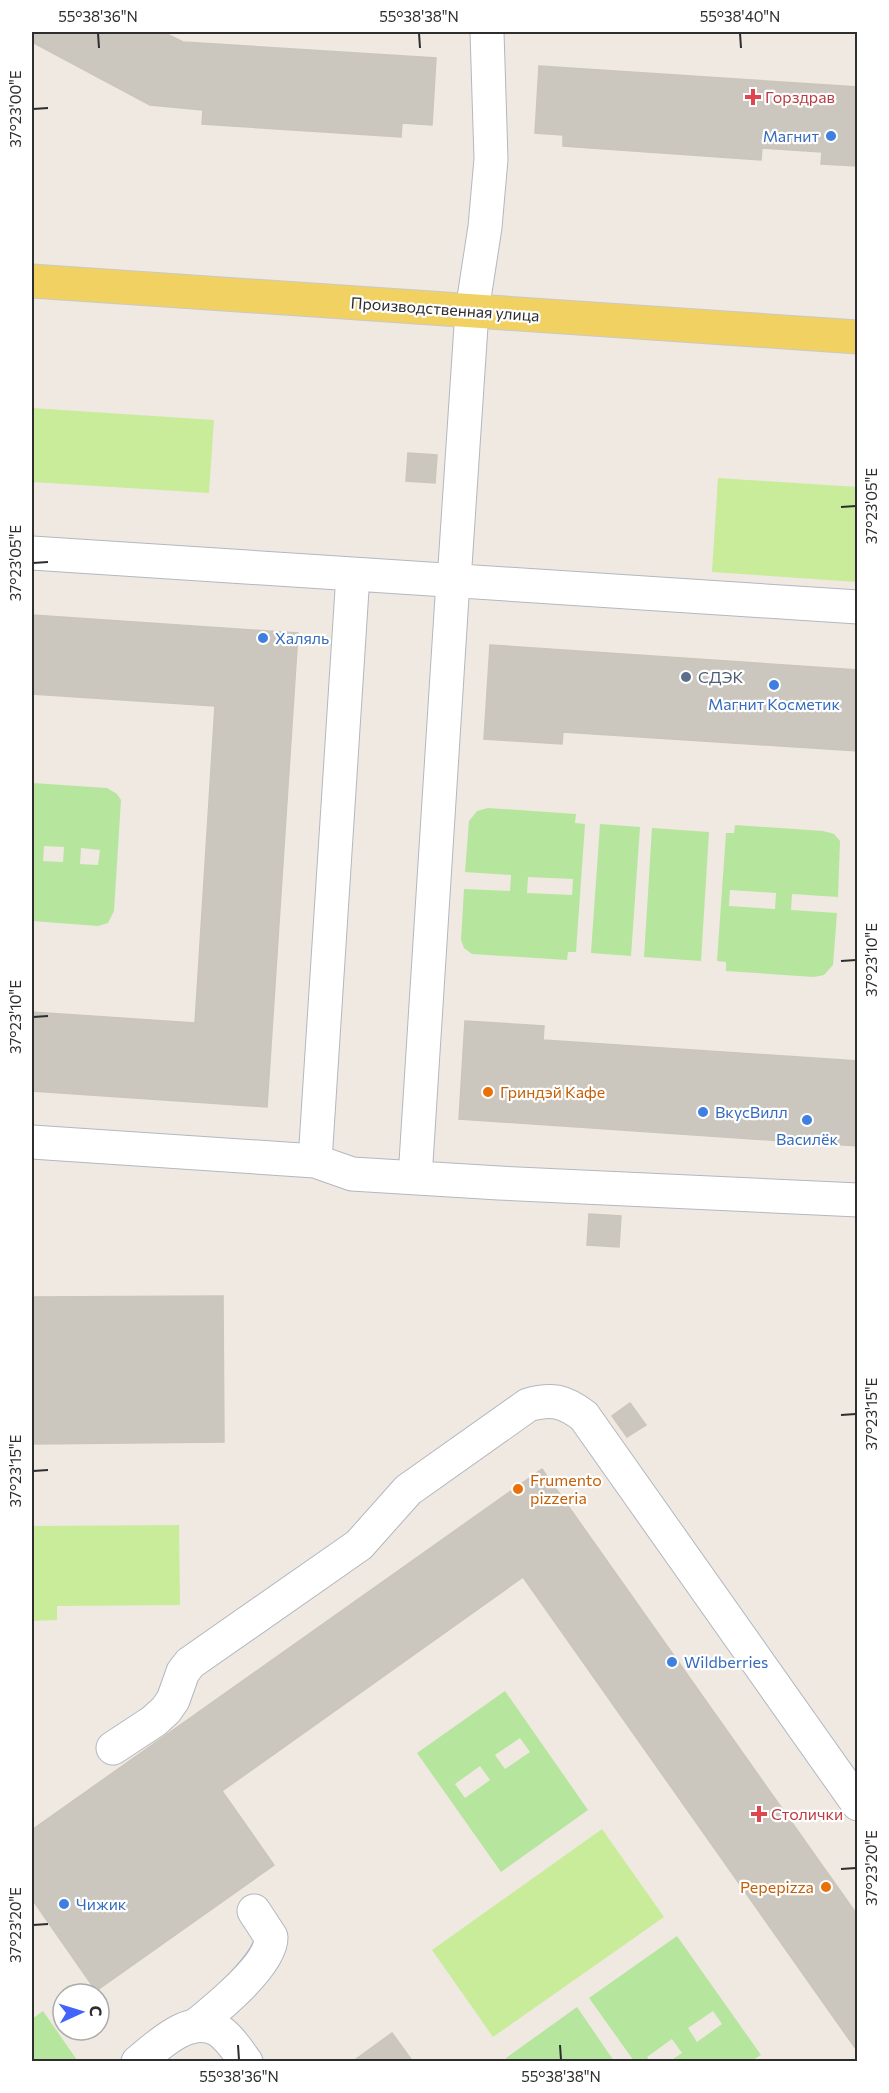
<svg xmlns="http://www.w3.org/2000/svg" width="889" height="2093" font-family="Commissioner,sans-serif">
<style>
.green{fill:#b6e59e;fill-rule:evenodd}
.pitch{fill:#c9ec9a}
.building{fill:#cbc7bf;stroke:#cbc5ba;stroke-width:1.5}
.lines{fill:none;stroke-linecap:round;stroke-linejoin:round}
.minor-casing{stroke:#b4b7c1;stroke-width:35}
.major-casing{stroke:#c9c9c9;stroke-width:35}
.minor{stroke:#fff;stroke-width:33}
.major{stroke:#f2d163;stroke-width:33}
.ticks{fill:none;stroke:#2e2e2e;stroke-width:2}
.health-dot{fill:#e0444e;stroke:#fff;stroke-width:2}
.shop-dot{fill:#3f7fe0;stroke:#fff;stroke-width:2}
.service-dot{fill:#5c6f8a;stroke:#fff;stroke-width:2}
.food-dot{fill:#e8710a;stroke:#fff;stroke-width:2}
.labels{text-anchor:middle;stroke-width:4.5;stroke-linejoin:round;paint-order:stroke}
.health-label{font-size:16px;fill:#be3a42;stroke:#fff;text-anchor:start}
.shop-label{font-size:16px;fill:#366cbe;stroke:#fff;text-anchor:start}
.street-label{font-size:16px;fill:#2e2e2e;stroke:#fff}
.service-label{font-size:16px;fill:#4e5e75;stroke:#fff;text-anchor:start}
.food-label{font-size:16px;fill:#c56008;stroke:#fff;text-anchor:start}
.neatline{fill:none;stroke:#2e2e2e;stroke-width:2}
.ticks-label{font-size:15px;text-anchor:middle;fill:#2e2e2e}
</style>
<rect width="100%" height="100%" fill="#efe9e1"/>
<path class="green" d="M32 783 107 788 117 794 121 800 114 911 108 923 98 926 32 921ZM44 846 64 847 63 862 43 861ZM81 848 100 850 98 865 80 864Z
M488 808 576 814 575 823 585 824 576 952H568L567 960 472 954 464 948 461 940 464 889 510 891 511 875 465 872 469 821 477 811ZM528 877 573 879 572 895 527 893Z
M600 824 640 827 631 956 591 953Z
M735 825 823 831 834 834 840 841 838 897 792 894 791 910 837 913 833 965 824 975 814 977 726 971V962L717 961 726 833H734ZM730 890 776 893 775 909 729 906Z
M652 828 709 832 701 961 644 957Z
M505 1691 588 1810 501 1872 417 1753ZM520 1738 530 1752 505 1769 495 1755ZM480 1766 490 1780 465 1798 455 1784Z
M677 1936 761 2055 751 2061H670L682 2053 672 2039 647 2057 650 2061H634L589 1998ZM713 2011 722 2024 697 2042 688 2028Z
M577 2007 614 2061H508L506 2058Z
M43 2011 77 2060 74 2061H32V2019Z"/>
<path class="pitch" d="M32 408 214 420 209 493 32 482Z
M718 478 857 487V582L712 572Z
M179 1525 180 1605 57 1606V1620L32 1621V1526Z
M602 1829 664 1917 493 2037 432 1950Z"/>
<path class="building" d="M32 32H163L183 42 436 58 432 125 402 123 401 137 202 124 203 110 150 105 32 42Z
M539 66 858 87V166L821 164 822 152 762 148 761 160 563 146V135L535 133Z
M408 453 437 455 435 483 406 481Z
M32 615 298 633 267 1107 32 1091V1012L195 1023 215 706 32 694Z
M490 645 858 670V751L563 732 562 744 484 739Z
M465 1021 544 1026 543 1040 858 1061V1146L459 1119Z
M589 1214 621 1216 619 1247 587 1245Z
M223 1296 224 1442 32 1444V1297Z
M630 1403 646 1425 627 1437 612 1416Z
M542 1469 858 1916V2052L523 1577 222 1791 274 1865 96 1991 32 1899V1830Z
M392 2033 413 2062H352Z"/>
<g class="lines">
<defs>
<path id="minor" d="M32 553 858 607
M454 581 472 311 485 227 491 159 487 32
M32 1142 315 1161 352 1174 499 1183 858 1200
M315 1161 353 574
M415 1178 453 581
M113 1748 154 1721 166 1710 173 1700 183 1672 190 1663 359 1545 408 1490 528 1405C552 1398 564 1401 584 1416L858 1804
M195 2026C216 2009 272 1964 271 1937L254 1911
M138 2062C158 2046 190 2013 218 2030 229 2037 238 2051 246 2062"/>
<path id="major" d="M32 281 858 337"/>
</defs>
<use href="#minor" class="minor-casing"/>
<use href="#major" class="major-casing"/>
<use href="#minor" class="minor"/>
<use href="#major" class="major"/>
</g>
<path class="ticks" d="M98 33 99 48M419 33 420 48M740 33 741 48M33 109 48 108M841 507 856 506M33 563 48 562M841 961 856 960M33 1017 48 1016M841 1415 856 1414M33 1471 48 1470M841 1869 856 1868M33 1925 48 1924M238 2045 239 2060M560 2045 561 2060"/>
<g class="health-dot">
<path d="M750 88h6v6h6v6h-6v6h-6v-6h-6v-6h6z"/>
<path d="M756 1805h6v6h6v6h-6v6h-6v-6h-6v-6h6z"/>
</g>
<g class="shop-dot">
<circle cx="831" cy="136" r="6"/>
<circle cx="263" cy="638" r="6"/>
<circle cx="774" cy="685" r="6"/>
<circle cx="703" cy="1112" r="6"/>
<circle cx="807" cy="1120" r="6"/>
<circle cx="672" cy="1662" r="6"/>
<circle cx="64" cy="1904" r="6"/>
</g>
<circle class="service-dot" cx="686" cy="677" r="6"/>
<g class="food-dot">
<circle cx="488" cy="1092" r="6"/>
<circle cx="518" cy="1489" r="6"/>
<circle cx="826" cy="1887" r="6"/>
</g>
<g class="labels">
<g class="health-label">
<text x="765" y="103">Горздрав</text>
<text x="771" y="1820">Столички</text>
</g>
<g class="shop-label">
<text x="819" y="142" text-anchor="end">Магнит</text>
<text x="275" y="644">Халяль</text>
<text x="774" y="710" text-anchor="middle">Магнит Косметик</text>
<text x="715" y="1118">ВкусВилл</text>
<text x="807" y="1145" text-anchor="middle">Василёк</text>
<text x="684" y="1668">Wildberries</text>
<text x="76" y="1910">Чижик</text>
</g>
<g class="street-label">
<text transform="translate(445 309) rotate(4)" y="6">Производственная улица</text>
</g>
<g class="service-label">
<text x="698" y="683">СДЭК</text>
</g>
<g class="food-label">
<text x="500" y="1098">Гриндэй Кафе</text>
<text x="530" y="1486">Frumento<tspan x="530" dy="18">pizzeria</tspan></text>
<text x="814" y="1893" text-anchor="end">Pepepizza</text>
</g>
</g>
<rect width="889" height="2093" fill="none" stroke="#ffffff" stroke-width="66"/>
<g transform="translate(81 2012) rotate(86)"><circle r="28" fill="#ffffff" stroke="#ababab" stroke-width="1.5"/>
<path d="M0-4.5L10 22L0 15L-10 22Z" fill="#4264fb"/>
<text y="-9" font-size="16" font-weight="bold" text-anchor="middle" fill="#2e2e2e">С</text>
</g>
<rect x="33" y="33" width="823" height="2027" class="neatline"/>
<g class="ticks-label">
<text x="98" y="22">55°38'36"N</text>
<text x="419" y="22">55°38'38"N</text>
<text x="740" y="22">55°38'40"N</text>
<text transform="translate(16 109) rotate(-90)" y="5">37°23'00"E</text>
<text transform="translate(872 506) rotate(-90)" y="5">37°23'05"E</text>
<text transform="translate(16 563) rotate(-90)" y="5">37°23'05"E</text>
<text transform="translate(872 960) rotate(-90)" y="5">37°23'10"E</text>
<text transform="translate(16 1017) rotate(-90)" y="5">37°23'10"E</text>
<text transform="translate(872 1414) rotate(-90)" y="5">37°23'15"E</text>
<text transform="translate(16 1471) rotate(-90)" y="5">37°23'15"E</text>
<text transform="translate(872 1868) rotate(-90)" y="5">37°23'20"E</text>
<text transform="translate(16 1925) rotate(-90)" y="5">37°23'20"E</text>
<text x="239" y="2082">55°38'36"N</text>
<text x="561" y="2082">55°38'38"N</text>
</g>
</svg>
